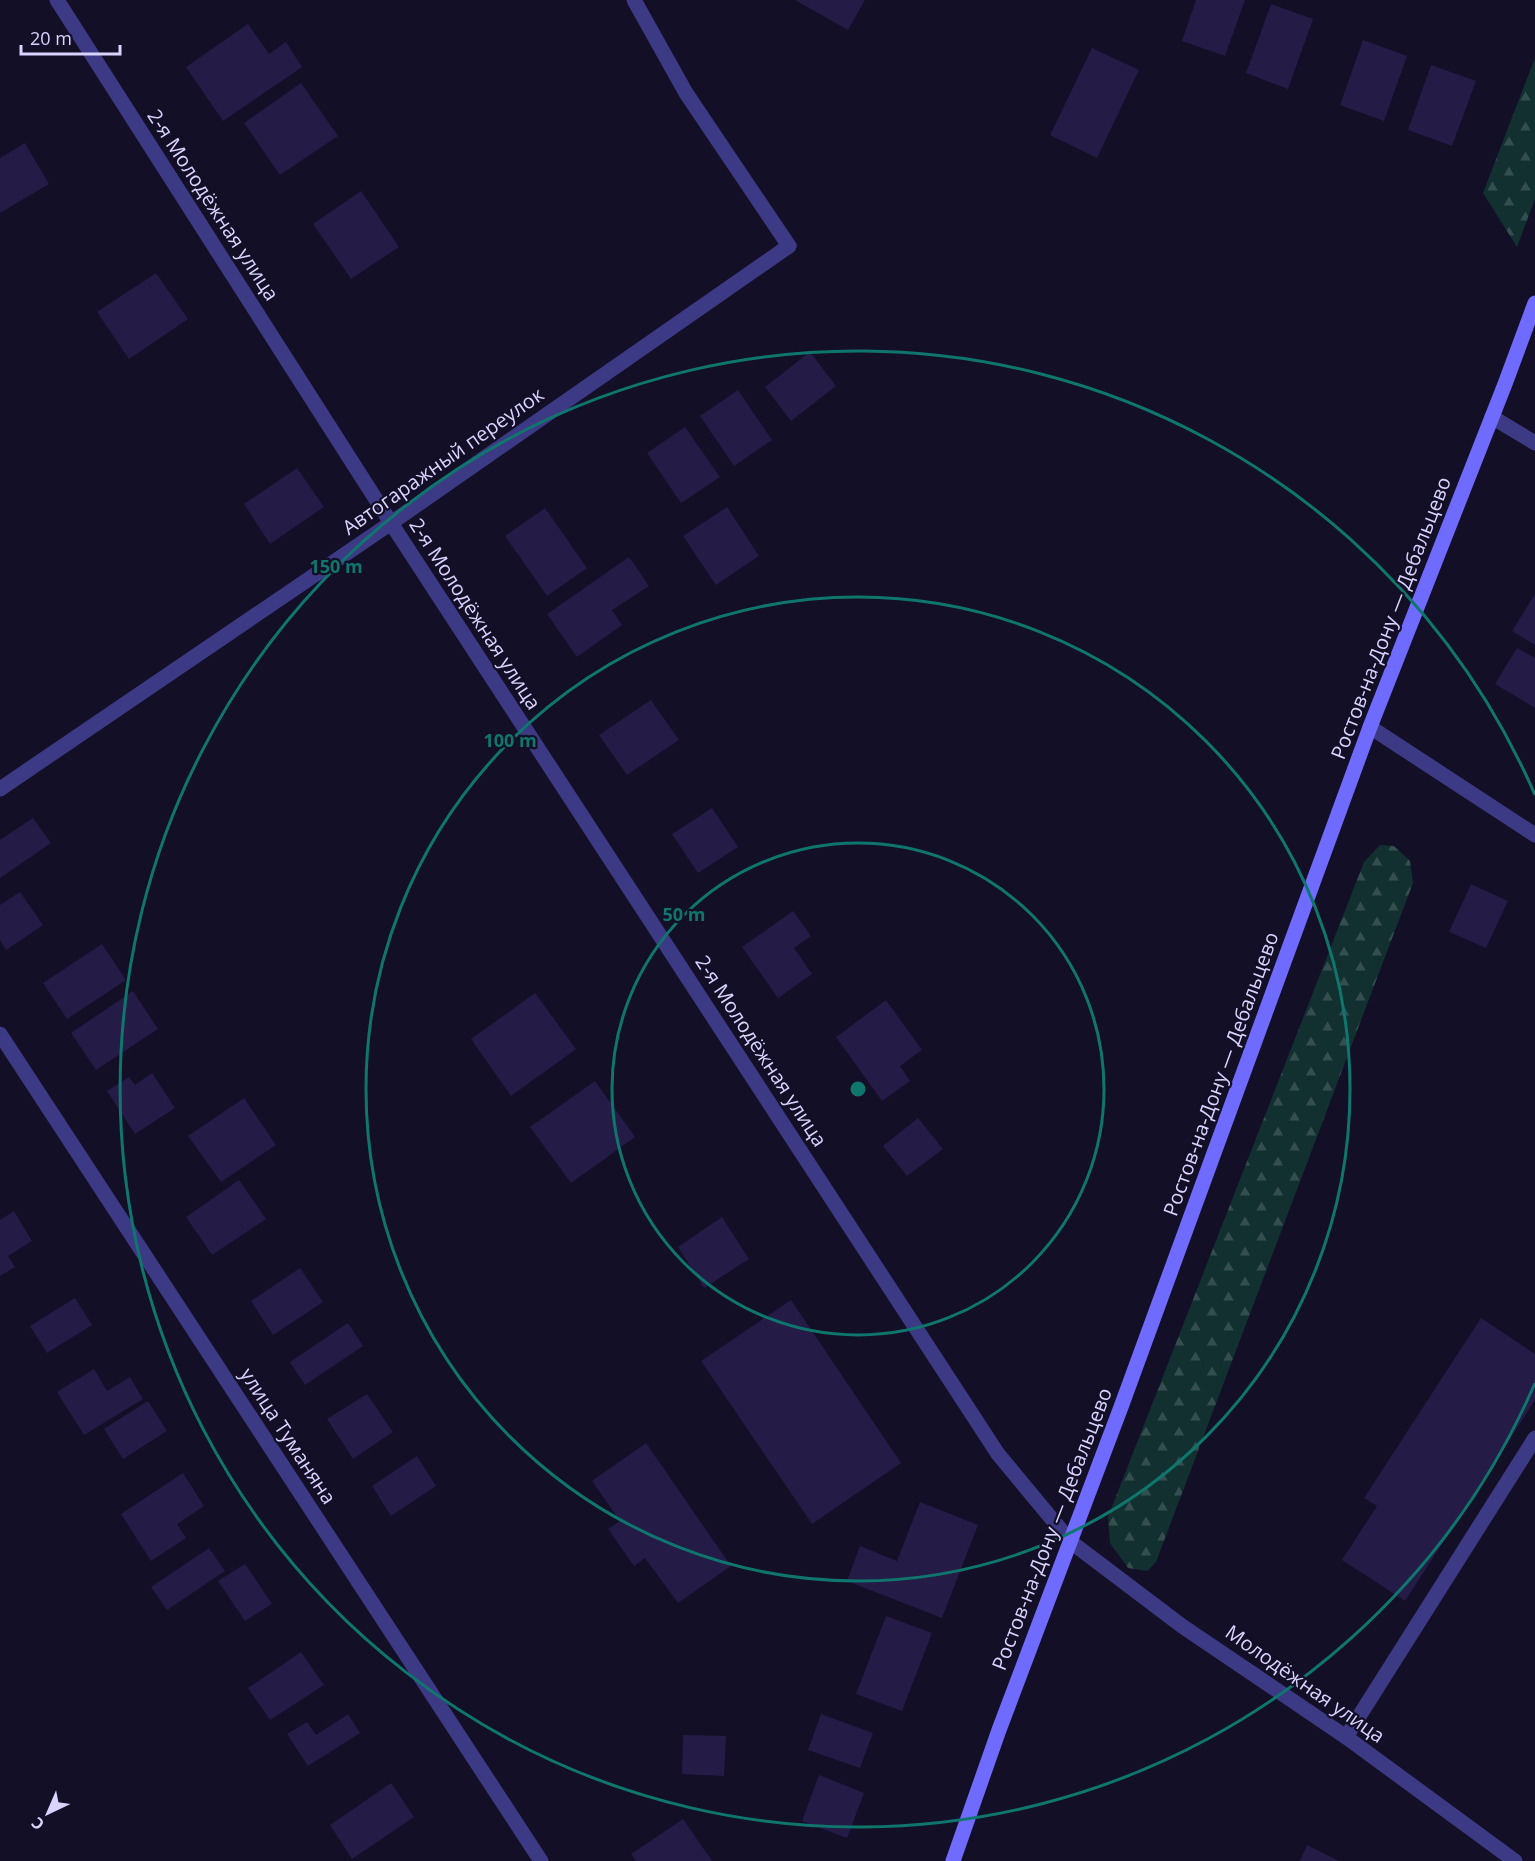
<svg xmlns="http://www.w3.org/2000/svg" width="1535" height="1861" font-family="'Open Sans',sans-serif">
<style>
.forest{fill:url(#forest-firs)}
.building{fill:#241b47}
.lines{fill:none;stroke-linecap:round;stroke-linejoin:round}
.lane{stroke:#3d3a85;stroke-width:15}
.street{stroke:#3d3a85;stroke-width:15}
.secondary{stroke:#6f6bff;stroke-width:15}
.ring{fill:none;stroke:#0f766e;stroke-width:3}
.labels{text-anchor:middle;stroke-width:4.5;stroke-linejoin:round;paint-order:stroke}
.street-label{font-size:20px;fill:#d9d4ff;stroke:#130f26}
.centre{fill:#0f766e;stroke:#130f26;stroke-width:3}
.ring-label{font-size:18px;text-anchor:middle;font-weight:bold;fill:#0f766e;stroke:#130f26;stroke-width:4.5;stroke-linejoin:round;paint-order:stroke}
</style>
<defs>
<pattern id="forest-firs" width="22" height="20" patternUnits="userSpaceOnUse" patternTransform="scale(1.5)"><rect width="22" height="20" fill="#12302f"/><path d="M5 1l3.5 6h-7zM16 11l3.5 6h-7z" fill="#344d4e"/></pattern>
</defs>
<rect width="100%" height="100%" fill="#130f26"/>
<path class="forest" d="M1535 58V199L1517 247 1483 193Z
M1380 845 1394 846 1410 861 1413 883 1156 1562 1147 1571 1128 1568 1110 1543 1108 1517 1364 862Z"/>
<path class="building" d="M795 0H865L848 30Z
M1196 0H1245L1225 56 1182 41Z
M1271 4 1313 19 1288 89 1246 73Z
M248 24 269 54 286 42 302 67 223 121 186 67Z
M1363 40 1407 56 1384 121 1340 105Z
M1092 48 1139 70 1097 158 1050 135Z
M1431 65 1476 81 1452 146 1408 130Z
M301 83 338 136 280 175 244 123Z
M25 143 49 184 0 213V158Z
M361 191 399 247 351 279 313 224Z
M156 273 188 319 129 359 97 312Z
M810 352 836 386 791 421 765 387Z
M738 390 772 440 734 466 700 416Z
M685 427 720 477 681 503 647 453Z
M297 468 324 507 270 544 244 504Z
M727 507 759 556 716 585 683 536Z
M545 508 587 568 547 596 505 536Z
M629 557 649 586 612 610 622 625 577 657 547 614Z
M1535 594V645L1512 631Z
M1517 648 1535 658V708L1495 684Z
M651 700 679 740 627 775 599 735Z
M712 808 738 847 698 873 672 834Z
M33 818 51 843 0 878V840Z
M1471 884 1508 901 1486 948 1449 932Z
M20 892 43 925 6 950 0 940V905Z
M793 911 811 936 794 948 812 974 778 998 742 947Z
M102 944 126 980 67 1019 43 983Z
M133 991 158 1029 96 1070 71 1033Z
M535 993 576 1049 511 1096 471 1039Z
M886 1000 922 1050 900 1066 910 1081 882 1101 836 1037Z
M152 1073 175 1108 135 1134 107 1091 129 1077 135 1085Z
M595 1081 635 1137 571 1183 530 1127Z
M244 1098 276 1145 221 1182 188 1136Z
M918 1118 943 1149 907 1176 883 1146Z
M239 1180 266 1219 212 1255 186 1217Z
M14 1211 32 1241 8 1256 15 1267 0 1276V1220Z
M722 1217 749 1259 704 1288 678 1247Z
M300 1268 323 1302 273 1335 251 1301Z
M75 1298 92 1325 47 1353 30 1326Z
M791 1300 901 1463 812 1524 701 1361Z
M1481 1318 1535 1354V1400L1405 1601 1342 1560 1377 1506 1364 1498Z
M348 1323 363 1346 305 1385 290 1362Z
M94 1369 107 1391 130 1377 143 1399 84 1435 57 1392Z
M367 1394 393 1432 353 1459 327 1419Z
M148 1401 167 1431 123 1459 104 1429Z
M646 1443 731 1566 678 1603 645 1558 634 1566 608 1529 620 1521 592 1481Z
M417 1456 436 1486 391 1516 372 1486Z
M183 1473 204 1506 177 1524 186 1538 151 1561 121 1514Z
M920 1502 978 1525 942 1618 847 1581 860 1546 897 1561Z
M209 1548 225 1571 167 1610 151 1587Z
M245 1564 272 1604 245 1621 218 1581Z
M886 1616 932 1633 902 1711 856 1694Z
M301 1652 324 1685 270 1720 248 1688Z
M348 1714 360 1733 308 1766 287 1734 307 1722 316 1735Z
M821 1714 873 1733 860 1768 808 1750Z
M683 1735 726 1736 724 1776 682 1774Z
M819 1775 864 1793 847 1838 802 1821Z
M391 1783 414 1817 352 1859 330 1825Z
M683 1819 712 1861H636L631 1854Z
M1307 1845 1339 1861H1300Z"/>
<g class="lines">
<path class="lane" d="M634 0 686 93 789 246
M1346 1737 1535 1438"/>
<path class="street" d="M57 0 391 523 998 1454 1071 1542 1182 1626 1346 1737 1515 1861
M1492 417 1535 443
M1370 727 1535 835
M0 789 391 523 789 246
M0 1034 541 1861"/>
<path class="secondary" d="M953 1861 999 1730 1121 1407 1370 727 1505 384 1535 303"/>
</g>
<g class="ring">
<circle cx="858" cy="1089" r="246"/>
<circle cx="858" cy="1089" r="492"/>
<path d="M1535 1383A738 738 0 1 1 1535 795"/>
</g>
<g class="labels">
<g class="street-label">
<text transform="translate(213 205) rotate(57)" y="7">2-я Молодёжная улица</text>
<text transform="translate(443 461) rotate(-35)" y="7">Автогаражный переулок</text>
<text transform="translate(475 614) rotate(57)" y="7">2-я Молодёжная улица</text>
<text transform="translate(1391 618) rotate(-69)" y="7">Ростов-на-Дону — Дебальцево</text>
<text transform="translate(761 1051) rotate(57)" y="7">2-я Молодёжная улица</text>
<text transform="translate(1221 1074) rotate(-70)" y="7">Ростов-на-Дону — Дебальцево</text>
<text transform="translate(288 1436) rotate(57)" y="7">улица Туманяна</text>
<text transform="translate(1052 1529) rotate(-69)" y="7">Ростов-на-Дону — Дебальцево</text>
<text transform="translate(1305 1684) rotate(35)" y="7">Молодёжная улица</text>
</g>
</g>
<circle cx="858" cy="1089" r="9" class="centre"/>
<g class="ring-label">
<text x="336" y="573">150 m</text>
<text x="510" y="747">100 m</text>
<text x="684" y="921">50 m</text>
</g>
<g transform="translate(48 1813) rotate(224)" stroke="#130f26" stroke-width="4.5" paint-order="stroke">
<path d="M0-4.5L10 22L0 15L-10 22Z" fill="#d9d4ff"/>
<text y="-9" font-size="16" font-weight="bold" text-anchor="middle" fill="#d9d4ff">С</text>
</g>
<path d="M21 45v9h99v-9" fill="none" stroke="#d9d4ff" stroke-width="3"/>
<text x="30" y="45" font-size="18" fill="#d9d4ff" stroke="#130f26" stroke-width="4.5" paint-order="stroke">20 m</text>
</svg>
